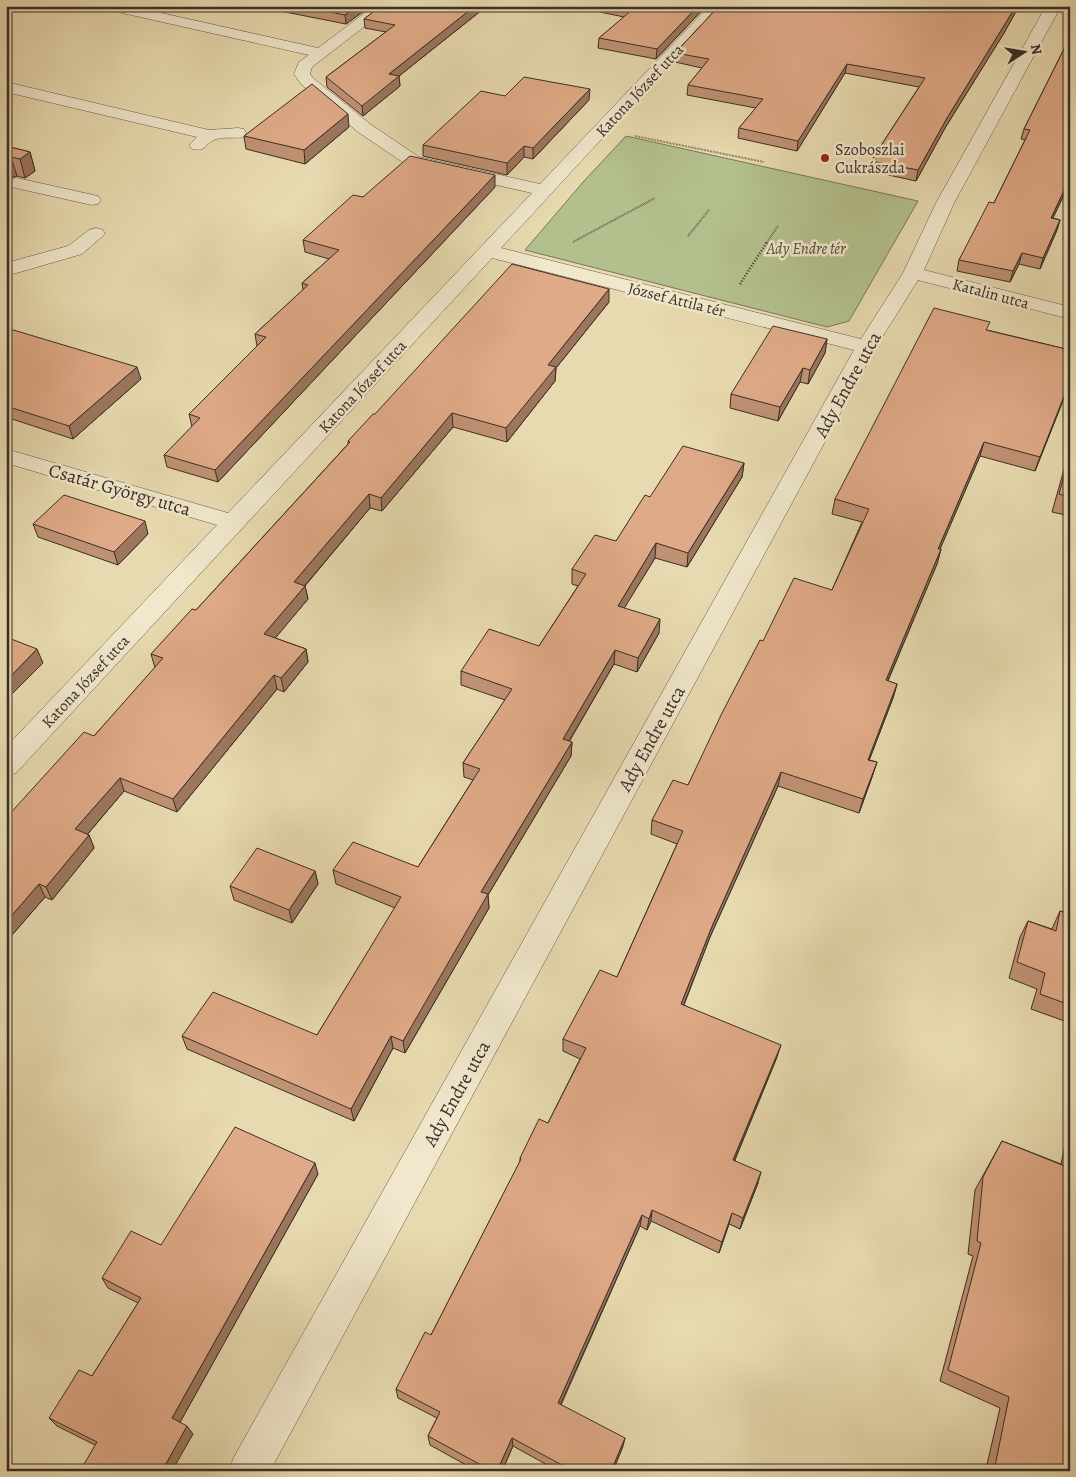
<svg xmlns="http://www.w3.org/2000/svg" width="1076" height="1477" font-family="Alegreya,serif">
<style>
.green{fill:#b3c08d;stroke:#76775a}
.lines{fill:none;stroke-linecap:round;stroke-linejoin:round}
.minor-casing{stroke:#665949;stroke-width:1}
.path-far1{stroke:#3a2e27;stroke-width:2;stroke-dasharray:0.5 1;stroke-linecap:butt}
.path{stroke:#3a2e27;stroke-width:2.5;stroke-dasharray:1 2;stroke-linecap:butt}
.minor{fill:#f0e7cc;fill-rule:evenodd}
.wall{fill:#c09274;stroke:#3a2e27}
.shaded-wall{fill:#9c775e;stroke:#3a2e27}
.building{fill:#dfaa87;stroke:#3a2e27}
.poi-dot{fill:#8f2418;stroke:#f0e7cc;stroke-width:2}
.labels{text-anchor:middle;stroke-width:5;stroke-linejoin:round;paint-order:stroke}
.far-street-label{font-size:16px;fill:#3a2e27;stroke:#f0e7cc}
.far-poi-label{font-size:16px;fill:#3a2e27;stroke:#f0e7cc;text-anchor:start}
.far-park-label{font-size:16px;font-style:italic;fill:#524b3b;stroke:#f0e7cc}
.street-label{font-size:19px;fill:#3a2e27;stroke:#f0e7cc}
</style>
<rect width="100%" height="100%" fill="#e8dab0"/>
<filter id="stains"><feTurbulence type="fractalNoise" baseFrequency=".004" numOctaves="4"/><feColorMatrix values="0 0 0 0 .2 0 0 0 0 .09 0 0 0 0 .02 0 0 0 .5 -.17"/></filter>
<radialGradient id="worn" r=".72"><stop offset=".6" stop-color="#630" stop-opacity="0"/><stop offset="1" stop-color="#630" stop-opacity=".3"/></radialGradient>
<path class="green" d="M626 136 918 201 849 321 827 327 525 250 584 181Z"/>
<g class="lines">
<defs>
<path id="minor" d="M102 6H130L318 48 374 6H391L312 67 310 74 313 78 370 124 419 157 540 184 709 6H724L501 248 861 339 903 273 936 203 1046 6H1061L954 203 924 270 1070 307V319L918 280 876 347 270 1471H228L234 1457 854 350 492 258 16 773 6 776V747L217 525 6 463V449L228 513 532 193 407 165 358 132 301 84 294 74 299 62 309 55 109 10Z
M6 82 209 130 238 128 244 129 246 133 244 137C235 139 222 136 214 140 204 144 207 152 192 149L189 145 197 137 6 92Z
M17 178 98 196 101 200 98 204 92 205 11 187 8 183 11 179Z
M96 228 103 230 105 234 82 254 6 276V263L68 246 89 230Z"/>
</defs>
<use href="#minor" class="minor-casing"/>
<path class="path-far1" d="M635 136 764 162
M688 236 709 210
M573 242 655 198
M766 244 778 226"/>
<path class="path" d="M740 284 767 242"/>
<use href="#minor" class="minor"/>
</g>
<path class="wall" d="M274 6H371L346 24 275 10Z
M381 6H487L399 76 400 86 363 116 327 87 326 77 386 32 365 28 364 19Z
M571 6H706L656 59 598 48 599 38 624 17Z
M719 6H1019L1004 33 945 128 916 181 870 171 871 161 919 87 845 73 797 151 738 138 739 128 756 108 687 95 688 85 702 68 675 62V53Z
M1070 37V182L1053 218 1060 220 1057 230 1040 269 1019 264 1010 282 957 271 959 260 994 203 1025 140 1021 139 1024 129Z
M505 96 589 100 533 159 524 157 507 175 423 156V145Z
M349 127 305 164 246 149 244 136Z
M6 146 30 152 35 171 25 178 17 176 10 178 8 181 10 188 6 191Z
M495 187 218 482 167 467 164 455 192 427 189 414 257 346 255 334 303 290 302 283 329 259 305 252 303 240 363 197Z
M609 302 556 368 555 381 507 442 453 427 382 511 370 508 305 586 308 599 275 638 306 649 308 662 284 692 277 689 177 812 124 791 87 835H89L94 848 52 900 45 897 6 942V818L94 736 155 668 151 654 196 610 348 444V441L375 414Z
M987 330 1070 350V383L1035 471 980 456 940 549H941L937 564 888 681 897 684 893 698 869 760 877 762 872 777 859 813 778 786 710 937 684 1005 777 1057 735 1160 758 1183 740 1229 729 1224 719 1253 651 1221 647 1230 640 1226 561 1405 623 1446 613 1471H558L513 1446 502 1471H477L430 1445 428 1436 437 1418 398 1398 396 1389 431 1335 520 1162V1158L548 1123 580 1059 563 1051V1039L617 977 677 844 651 834 652 820 688 785 763 641 832 590 862 522 832 514 835 499Z
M6 332 141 379 73 439 6 417Z
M827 339 825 353 808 384 800 382 778 421 730 408 731 394Z
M1070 454V516L1052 512 1065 466Z
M744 463 742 477 687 567 655 558 624 608 659 633 637 672 614 664 569 742H572L571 756 488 895 489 908 405 1053 393 1048 354 1121 187 1049 182 1036 317 1035 395 908 336 884 333 870 418 867 473 780 464 777 463 763 505 700 461 685V671L539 646 578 586 572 584V569L616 541 650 497Z
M33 524 148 534 118 565 38 537Z
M315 871 318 884 292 923 234 900 230 886Z
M1060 911 1070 914V1023L1031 1009 1037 989 1009 978 1020 937 1028 921 1052 929Z
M1070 1122V1471H979L982 1467 986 1469 1000 1408 940 1381 973 1256 968 1254 975 1190 1002 1141 1061 1164Z
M318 1174 180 1422 193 1434 95 1445 57 1426 49 1418 92 1376 138 1303 108 1288 102 1278 161 1245Z"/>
<path class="shaded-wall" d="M357 6H371L346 24 345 15Z
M475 6H487L399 76 400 86 363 116 362 106 389 74Z
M698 6H706L656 59 657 49Z
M1016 6H1019L1004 33 945 128 916 181 918 170 947 118Z
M847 64 845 73 797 151 798 141Z
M590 89 589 100 533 159V148Z
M348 114 349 127 305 164 304 150Z
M524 146V157L507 175V163Z
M30 152 35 171 25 178 20 159Z
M11 157 17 176 10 178 8 181 10 188 6 191V158Z
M495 175V187L218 482 215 470Z
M1070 178V182L1048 228 1051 218Z
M1060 220 1057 230 1040 269 1043 258Z
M1022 253 1019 264 1010 282 1013 271Z
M609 289V302L556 368 555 381 507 442 506 428 548 365Z
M827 339 825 353 808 384 810 370Z
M137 367 141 379 73 439 69 426Z
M803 368 800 382 778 421 780 407Z
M1070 381V383L1035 471 1040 457Z
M452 413 453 427 382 511 381 498Z
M984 442 980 456 934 563 938 549Z
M744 463 742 477 687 567 688 553Z
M369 494 370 508 296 596 294 582Z
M145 521 148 534 118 565 114 552Z
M656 543 655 558 617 620 618 606Z
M941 549 937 564 882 694 886 680Z
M305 586 308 599 267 648 264 634Z
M660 619 659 633 637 672 638 658Z
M37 649 43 663 6 700V681Z
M306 649 308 662 284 692 281 678Z
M615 650 614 664 562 753 563 739Z
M274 675 277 689 177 812 173 799Z
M897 684 893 698 864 774 868 760Z
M572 742 571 756 488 895 489 908 405 1053 403 1041 481 892Z
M877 762 872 777 859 813 863 799Z
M781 772 778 786 710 937 679 1017 681 1004 713 924Z
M120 778 124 791 80 843 75 829Z
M89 835 94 848 52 900 46 887Z
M315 871 318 884 292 923 289 910Z
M39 884 45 897 6 942V922Z
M391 1036 393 1048 354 1121 351 1109Z
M781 1045 777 1057 730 1171 733 1160Z
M315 1163 318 1174 178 1426 172 1418Z
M761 1172 758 1183 740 1229 743 1218Z
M652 1210 651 1221 647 1230 649 1219Z
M732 1213 729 1224 719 1253 722 1242Z
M642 1215 640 1226 557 1412 558 1403Z
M187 1426 193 1434 172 1471H162Z
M512 1438 513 1446 502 1471H497Z
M625 1438 623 1446 613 1471H611Z"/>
<path class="building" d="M301 6H357L345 15Z
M381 6H475L389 74 399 76 362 106 326 77 395 25 364 19Z
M619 6H698L657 49 599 38 633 9Z
M719 6H1016L947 118 918 170 871 161 925 78 847 64 798 141 739 128 763 99 688 85 709 59 675 53Z
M1070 37V178L1051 218 1060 220 1043 258 1022 253 1013 271 959 260 989 202 994 203 1030 130 1024 129Z
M524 77 590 89 533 148 524 146 507 163 423 145 481 91 505 96Z
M312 84 348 114 304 150 244 136Z
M6 146 30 152 20 159 11 157 6 158Z
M410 156 495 175 215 470 164 455 200 418 189 414 266 337 255 334 308 285 302 283 339 250 303 240 353 195 363 197Z
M512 264 609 289 548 365 556 367 506 428 452 413 381 498 369 494 294 582 305 586 264 634 306 649 281 678 274 675 173 799 120 778 75 829 89 835 46 887 39 884 6 922V818L84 732 94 736 163 658 151 654 192 609 196 610 350 442 348 441 373 414H375Z
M934 308 990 322 986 330 1070 350V381L1040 457 984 442 938 549H941L886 680 897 684 868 760 877 762 863 799 781 772 713 924 681 1004 781 1045 733 1160 761 1172 743 1218 732 1213 722 1242 652 1210 649 1219 642 1215 558 1403 625 1438 611 1471H573L512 1438 497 1471H492L428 1436 440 1412 396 1389 425 1332 431 1335 521 1159 520 1158 539 1119 548 1123 586 1048 563 1039 600 970 617 977 683 831 652 820 673 780 688 785 722 713 760 640 763 641 794 578 832 590 869 509 835 499Z
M773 326 827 339 810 370 803 368 780 407 731 394Z
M10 329 137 367 69 426 6 406V332Z
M683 446 744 463 688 553 656 543 618 606 660 619 638 658 615 650 563 739 572 742 481 892 488 894 403 1041 391 1036 351 1109 182 1036 213 992 317 1035 401 897 333 870 353 842 418 867 480 769 463 763 512 689 461 671 489 629 539 646 586 574 572 569 595 535 616 541 645 495 650 497Z
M1070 455V497L1059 494Z
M64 495 145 521 114 552 33 524Z
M6 637 37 649 6 681Z
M257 848 315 871 289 910 230 886Z
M1060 911 1070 914V1005L1040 994 1045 973 1017 962 1028 921 1056 931Z
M235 1127 315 1163 172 1418 187 1426 162 1471H80L97 1442 49 1418 79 1370 92 1376 141 1298 102 1278 131 1231 161 1245Z
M1002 1141 1067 1167 1070 1153V1471H994L1009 1397 948 1370 981 1243 977 1241 983 1177Z
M982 1467 990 1471H982Z"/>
<circle class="poi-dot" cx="825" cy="158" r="5"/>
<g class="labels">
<g class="far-street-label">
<text transform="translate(639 90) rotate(-47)" y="6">Katona József utca</text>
<text transform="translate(991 293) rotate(15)" y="6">Katalin utca</text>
<text transform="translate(677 299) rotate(14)" y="6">József Attila tér</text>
<text transform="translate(362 386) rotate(-47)" y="6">Katona József utca</text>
<text transform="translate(85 681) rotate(-47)" y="6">Katona József utca</text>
</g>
<g class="far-poi-label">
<text x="835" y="155">Szoboszlai<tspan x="835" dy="18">Cukrászda</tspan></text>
</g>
<g class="far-park-label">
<text x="806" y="254">Ady Endre tér</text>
</g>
<g class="street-label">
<text transform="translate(847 384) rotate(-61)" y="7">Ady Endre utca</text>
<text transform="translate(120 489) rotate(16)" y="7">Csatár György utca</text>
<text transform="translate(651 738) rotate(-61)" y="7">Ady Endre utca</text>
<text transform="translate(456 1093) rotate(-61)" y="7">Ady Endre utca</text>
</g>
</g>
<rect width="1076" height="1477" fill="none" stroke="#e8dab0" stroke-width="25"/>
<rect x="8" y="8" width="1061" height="1462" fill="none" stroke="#3a2e27" stroke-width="2.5"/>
<rect x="12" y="12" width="1051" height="1452" fill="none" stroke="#3a2e27"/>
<g transform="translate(1024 52) rotate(78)" stroke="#f0e7cc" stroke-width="4" paint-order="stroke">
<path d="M0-4L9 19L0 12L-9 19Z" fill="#3a2e27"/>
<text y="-8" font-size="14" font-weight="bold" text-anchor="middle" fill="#3a2e27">N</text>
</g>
<rect width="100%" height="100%" filter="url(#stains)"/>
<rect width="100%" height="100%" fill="url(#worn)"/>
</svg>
